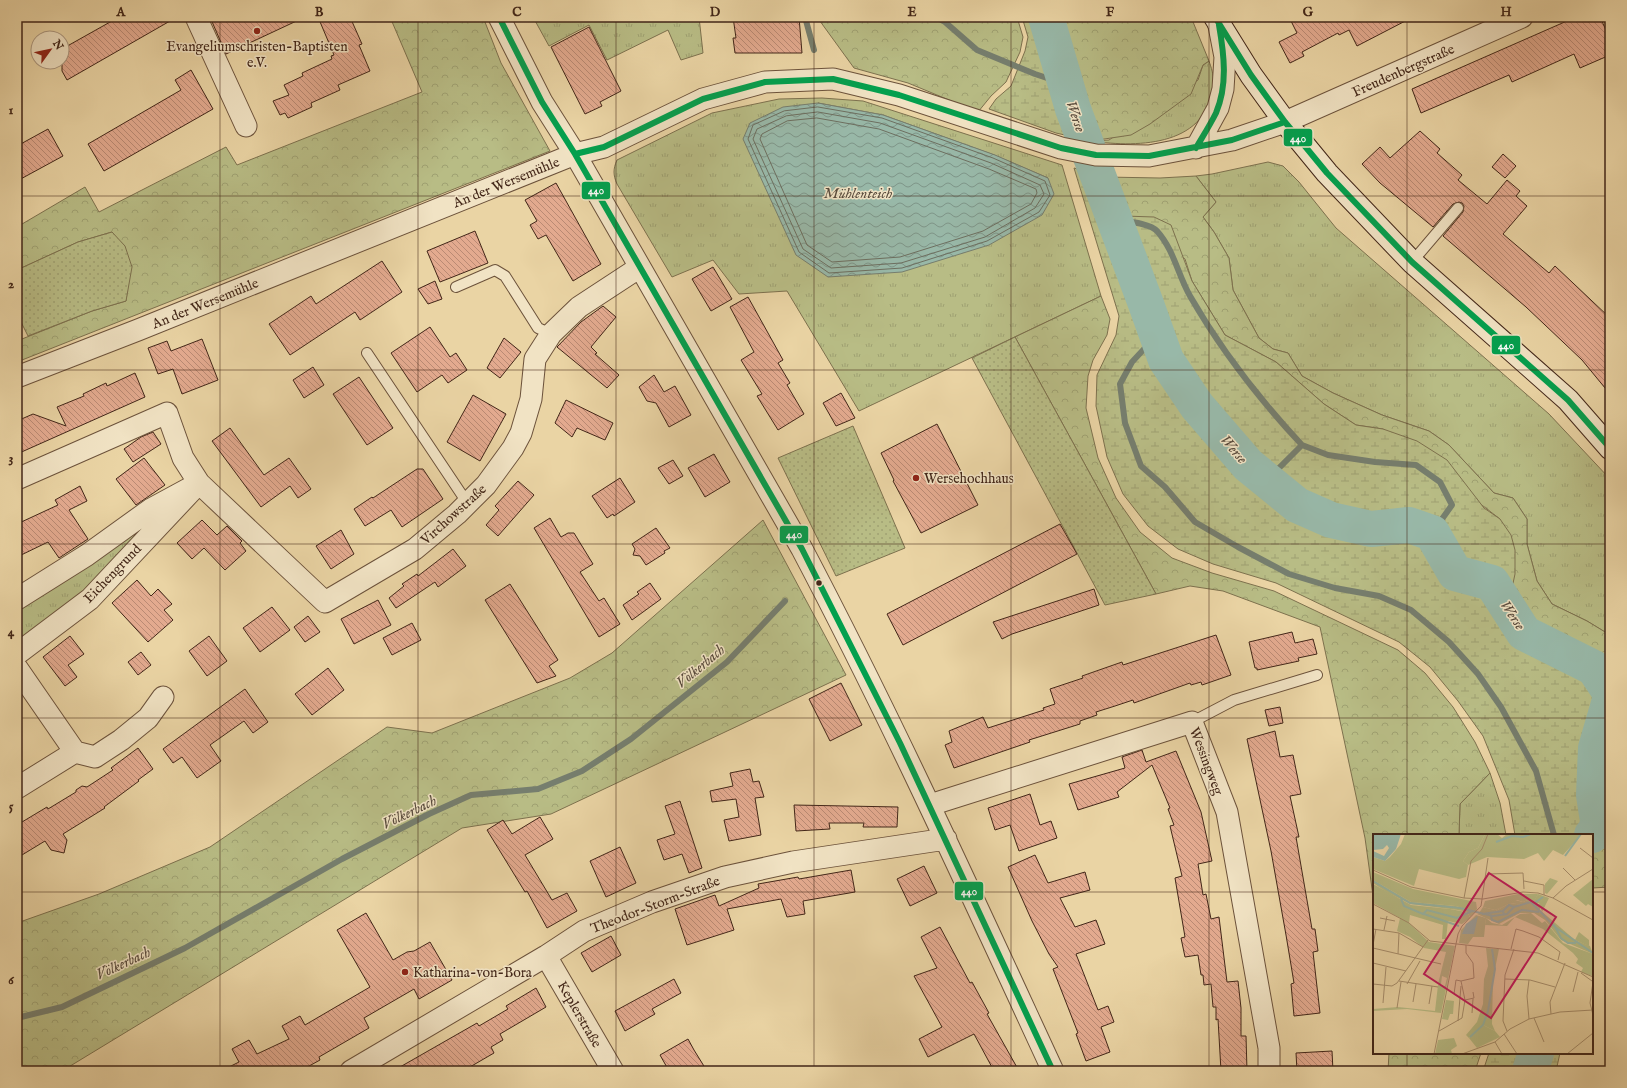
<svg xmlns="http://www.w3.org/2000/svg" width="1627" height="1088" font-family="'IM FELL English',serif">
<style>
.grass{fill:url(#grass-tufts);stroke:#7d714e;fill-rule:evenodd}
.forest{fill:url(#forest-crowns);stroke:#7d714e}
.wetland{fill:url(#wetland-marsh);stroke:#7d714e}
.park{fill:url(#park-dots);stroke:#7d714e}
.water{fill:url(#water-waves);stroke:#767e6e}
.lines{fill:none;stroke-linecap:round;stroke-linejoin:round}
.shore{stroke:#6d6f60;stroke-width:1}
.stream{stroke:#767e6e;stroke-width:6}
.river{stroke:#98b8a8;stroke-width:36}
.building{fill:url(#building-back-hatch);stroke:#422618}
.service-casing{stroke:#6c523b;stroke-width:12}
.minor-casing{stroke:#6c523b;stroke-width:23}
.secondary-casing{stroke:#422618;stroke-width:24}
.service{stroke:#f1e3c4;stroke-width:10}
.minor{stroke:#f1e3c4;stroke-width:21}
.secondary{stroke:#f1e3c4;stroke-width:22}
.bus-1-casing{stroke:#f1e3c4;stroke-width:9}
.bus-1{stroke:#03a04e;stroke-width:6}
.grid{fill:none;stroke:#422618;stroke-width:1;stroke-opacity:0.55}
.poi-dot{fill:#8f2418;stroke:#f1e3c4;stroke-width:1.5}
.bus-dot{fill:#422618;stroke:#f1e3c4;stroke-width:1.5}
.labels{text-anchor:middle;stroke-width:3;stroke-linejoin:round;paint-order:stroke}
.poi-label{font-size:14px;fill:#422618;stroke:#f1e3c4;text-anchor:start}
.street-label{font-size:14px;fill:#422618;stroke:#f1e3c4}
.water-label{font-size:15px;font-style:italic;fill:#584a3c;stroke:#f1e3c4}
.inset-river{fill:none;stroke:#98b8a8;stroke-width:2}
.inset-road{fill:none;stroke:#a78e6c;stroke-width:1}
.view{fill:#c2185b;fill-opacity:0.15;stroke:#c2185b;stroke-width:2}
.inset-edge{fill:none;stroke:#422618;stroke-width:2}
.line-badge{stroke:#f1e3c4;stroke-width:1.5}
.badge-label{font-size:11px;text-anchor:middle;font-weight:bold;fill:#fff}
.neatline{fill:none;stroke:#422618;stroke-width:1.5}
.grid-label{font-size:13px;text-anchor:middle;font-weight:bold;fill:#422618}
</style>
<defs>
<pattern id="grass-tufts" width="24" height="20" patternUnits="userSpaceOnUse"><rect width="24" height="20" fill="#b8bc85"/><path d="M3 7l-1-3M5 7V3M7 7l1-3M15 17l-1-3M17 17v-4M19 17l1-3" fill="none" stroke="#9fa172"/></pattern>
<pattern id="forest-crowns" width="20" height="18" patternUnits="userSpaceOnUse"><rect width="20" height="18" fill="#b8bc85"/><path d="M2 6a3 3 0 1 1 6 0M12 15a3 3 0 1 1 6 0" fill="none" stroke="#9fa172"/></pattern>
<pattern id="wetland-marsh" width="20" height="14" patternUnits="userSpaceOnUse"><rect width="20" height="14" fill="#b8bc85"/><path d="M1 5h8M5 5V1M11 12h8M15 12V8" fill="none" stroke="#9fa172"/></pattern>
<pattern id="park-dots" width="8" height="8" patternUnits="userSpaceOnUse"><rect width="8" height="8" fill="#b8bc85"/><path d="M2 2h.1M6 6h.1" fill="none" stroke="#9fa172" stroke-width="1.8" stroke-linecap="round"/></pattern>
<pattern id="water-waves" width="16" height="10" patternUnits="userSpaceOnUse"><rect width="16" height="10" fill="#98b8a8"/><path d="M0 5q4-4 8 0t8 0" fill="none" stroke="#7e9588"/></pattern>
<pattern id="building-back-hatch" width="6" height="6" patternUnits="userSpaceOnUse"><rect width="6" height="6" fill="#e3aa8f"/><path d="M-1 5l2 2M0 0l6 6M5-1l2 2" fill="none" stroke="#ba8a74"/></pattern>
</defs>
<rect width="100%" height="100%" fill="#ead4a4"/>
<filter id="stains"><feTurbulence type="fractalNoise" baseFrequency=".005" numOctaves="4"/><feColorMatrix values="0 0 0 0 .2 0 0 0 0 .09 0 0 0 0 .02 0 0 0 .5 -.17"/></filter>
<radialGradient id="worn" r=".72"><stop offset=".6" stop-color="#630" stop-opacity="0"/><stop offset="1" stop-color="#630" stop-opacity=".3"/></radialGradient>
<path class="grass" d="M533 17H699L703 53 681 60 668 30 607 60 589 25 549 46Z
M1209 61C1211 67 1214 75 1213 82 1210 146 1140 148 1091 141L1109 140 1198 80 1203 65Z
M822 98 863 101 1062 165 1101 296 859 411 787 291 739 294 713 260 672 277 617 184C613 175 613 169 617 160L712 113 779 99ZM818 103 883 115 994 155 1048 178Z
M1268 162 1283 166 1299 182 1336 228 1549 414 1610 479V635L1587 621 1552 604 1537 581 1527 544V519L1513 498 1494 493 1449 445 1429 431 1382 415 1333 393 1302 376 1288 353 1273 349 1259 338 1233 290 1229 258 1214 232 1203 217 1216 202 1196 176 1212 174Z
M162 512 77 600 17 643V603Z
M1490 773 1500 803 1506 835H1459L1460 804Z"/>
<path class="forest" d="M390 17H483L501 63 550 151 17 362V330L22 339 92 311 126 301 128 284 112 232 78 242 17 270V227L85 187 99 212 226 147 237 165 422 92Z
M817 17H1017L1023 37 1020 52 1006 82 991 96 978 112 908 83 854 68Z
M1061 17H1191L1209 61 1203 65 1191 94 1150 124 1131 135 1091 141 1086 126 1089 112 1081 92Z
M1196 176 1216 202 1203 217 1214 232 1229 258 1233 290 1259 338 1273 349 1288 353 1302 376 1333 393 1382 415 1429 431 1449 445 1494 493 1513 498 1527 519V544L1537 581 1552 604 1587 621 1610 635V675L1606 668 1534 632 1521 620 1507 592 1500 519 1383 429 1356 425 1324 404 1276 362 1225 335 1192 281 1185 259 1124 216 1117 207 1105 177 1160 178Z
M1101 296 1110 319 1107 335 1093 360 1088 376 1086 408 1098 458 1116 498 1140 532 1172 558 1212 573 1274 591 1398 650 1425 673 1453 707 1475 742 1490 773 1460 804 1459 835H1374V903L1365 838 1320 627 1223 591 1190 586 1156 594 1015 337Z
M763 520 846 675 551 814 462 828 62 1071H17V923L99 894 210 847 387 727 432 733 570 678 612 653Z
M1610 841V887L1592 888V845Z
M1389 1053H1481L1475 1071H1388Z"/>
<path class="wetland" d="M1022 17H1061L1081 92 1089 112 1086 126 1091 141 1056 133 989 109 996 99 1011 86 1025 51 1028 37Z
M1074 168 1105 177 1117 207 1124 216 1154 217 1171 225 1192 281 1225 335 1276 362 1324 404 1356 425 1383 429 1417 441 1447 460 1484 508 1500 519 1511 535 1515 550V574L1512 588 1507 592 1521 620 1534 632 1606 668 1610 675V733L1606 747 1610 759V841L1592 845V835H1515L1509 800 1483 736 1458 701 1430 667 1399 642 1276 583 1213 564 1178 549 1148 526 1123 494 1107 457 1096 406 1097 375 1116 335 1119 316Z
M1489 1053H1560L1556 1071H1483Z"/>
<path class="park" d="M112 232 125 246 132 267 126 301 92 311 28 336 17 314V270L78 242Z
M1015 337 1156 594 1105 605 972 358Z
M853 426 905 548 836 576 778 458Z"/>
<path class="water" d="M818 103 883 115 995 155 1048 178 1054 194 1042 215 989 245 902 272 828 277 796 255 743 139 750 123 783 107Z"/>
<g class="lines">
<path class="shore" d="M818 107 882 118 993 158 1045 181 1050 195 1039 212 987 241 902 268 829 273 799 252 748 139 753 125 784 111Z
M818 112 880 123 991 163 1040 185 1044 194 1035 208 985 237 901 263 831 268 803 249 753 139 757 129 786 116Z
M817 118 879 129 989 169 1036 189 1037 193 1031 204 983 231 900 257 832 262 807 245 760 139 762 134 787 121Z"/>
<path class="stream" d="M805 17 814 50
M936 17 945 22 977 50 1035 74 1065 84
M1114 219C1125 221 1150 223 1157 231 1174 250 1178 275 1190 296 1221 350 1260 400 1302 445
M1157 335 1132 362 1120 384 1125 423 1141 466 1165 487 1195 522 1238 547 1289 574 1335 588 1379 596 1411 610 1449 642 1478 674 1501 707 1536 771 1554 835
M1267 480 1302 445 1328 455 1375 462 1416 465 1440 482 1452 505 1432 533
M1603 727 1610 731
M17 1018 62 1007 185 948 342 859 429 814 471 795 538 789 582 771 631 739 727 662 785 601"/>
<path class="river" d="M1046 17 1073 109 1146 304 1166 360 1197 406 1248 465 1297 505 1331 520 1371 529 1409 525 1432 533 1455 573 1492 583 1524 633 1594 668 1610 692
M1592 835 1596 831 1598 821 1594 795 1596 748 1610 700
M1530 1071 1536 1053"/>
</g>
<path class="building" d="M119 17H177L67 80 62 71V49Z
M210 17H305L226 54Z
M318 17H350L362 44 359 45 370 71 338 85 340 90 311 103 312 107 288 118 285 113 280 115 273 101 289 95 284 85 303 76 302 73 332 59 331 56 334 55Z
M733 17H799L802 53H735L733 38H736Z
M1289 17H1413L1357 46 1349 30 1339 35 1338 33 1302 52 1304 56 1290 63 1279 42 1297 33Z
M1576 17H1600L1610 39V55L1580 68 1574 54 1512 82 1509 75 1421 113 1412 89Z
M589 27 621 91 600 102 602 106 585 114 551 47Z
M191 70 213 109 104 171 88 144 181 90 175 80Z
M48 129 63 156 17 181V146Z
M1420 131 1440 149 1437 153 1462 175 1458 180 1487 204 1507 180 1520 191 1516 196 1527 206 1503 234 1549 273 1555 266 1610 318V394L1582 360 1526 307 1443 236 1463 212 1464 206 1462 203 1459 202 1453 204 1433 227 1380 183 1362 164 1380 147 1390 158Z
M1503 154 1516 166 1505 178 1492 167Z
M556 183 601 264 573 281 546 235 538 239 530 225 537 221 525 200Z
M475 231 488 263 440 282 427 251Z
M382 261 402 292 360 320 355 312 290 355 269 324 311 296 316 304Z
M713 267 732 299 711 311 692 279Z
M435 281 442 299 428 304 418 289Z
M748 297 783 360 778 363 790 383 787 385 804 414 778 430 757 396 762 394 741 360 754 352 730 307Z
M603 306 616 317 591 347 597 353 595 354 619 375 607 388 557 347 581 322Z
M430 327 450 357 456 353 467 370 448 383 442 375 417 392 391 353Z
M504 338 521 352 500 378 487 368Z
M202 339 218 380 182 394 173 369 158 374 148 348 167 341 171 351Z
M313 367 324 385 304 398 293 380Z
M135 373 145 397 17 454V421L33 414 66 426 57 407 84 396 83 394 106 383 107 386Z
M654 375 664 392 675 386 691 415 669 427 656 403 647 401 639 387Z
M359 377 393 428 367 445 333 394Z
M841 393 855 418 836 426 823 403Z
M473 395 506 414 480 461 447 442Z
M566 400 613 423 605 440 577 428 572 437 555 423Z
M937 424 978 505 921 533 893 481 894 480 881 453Z
M230 428 264 475 289 458 311 489 298 498 290 486 261 507 212 441Z
M153 432 161 444 133 462 124 449 141 437Z
M714 454 730 482 705 497 688 468Z
M144 458 165 485 136 505 116 479Z
M673 460 683 476 669 484 658 468Z
M417 469H423L443 499 402 527 391 510 365 526 354 509 372 497 373 498Z
M620 478 635 502 614 516 613 514 607 518 592 496Z
M518 481 534 495 498 536 486 525 499 510 495 506Z
M80 486 87 501 69 510 88 539 59 558 48 542 17 557V524L58 505 55 500Z
M550 518 561 537 568 533H574L593 564 580 572 599 601 604 598 620 624 599 637 534 528Z
M202 520 217 535 227 526 242 541 240 543 246 551 225 570 204 548 192 559 177 543Z
M1060 524 1077 554 903 645 887 614Z
M656 528 670 548 664 551 665 553 646 565 640 556 633 555 635 549 632 544Z
M341 530 354 554 331 569 316 546Z
M453 549 466 566 438 587 435 582 396 608 389 598 404 586 402 584 417 574 418 576Z
M137 580 151 596 158 589 172 604 164 610 173 620 148 642 112 603Z
M650 583 661 599 632 620 623 605 639 594 637 592Z
M510 584 558 660 549 666 556 676 537 683 485 600Z
M1094 589 1099 605 1012 634 1002 639 993 622Z
M378 600 391 625 354 644 341 619Z
M272 607 290 630 260 652 243 628Z
M308 616 320 632 305 642 294 627Z
M412 623 421 640 392 655 383 638Z
M1292 632 1295 643 1313 639 1317 654 1298 658 1299 661 1257 670V668H1255L1249 642Z
M1216 635 1231 675 1202 685 1201 682 1191 685 1190 683 1134 703 1133 700 1115 706 1096 712 1097 715 1080 721V724L1029 740 1030 742 954 768 945 745 952 742 949 731 983 717 988 728 1044 710 1043 708 1055 704 1050 689 1083 678 1082 676 1122 662 1123 665Z
M70 636 84 654 68 665 77 677 65 686 43 657Z
M209 636 227 661 207 676 189 651Z
M141 652 151 665 138 675 128 662Z
M328 668 344 690 312 715 295 694Z
M841 683 862 725 830 741 809 699Z
M245 689 268 722 253 733 244 721 210 745 221 761 197 778 182 757 173 763 163 749Z
M1280 707 1283 723 1269 726 1265 710Z
M1275 731 1280 757 1293 755 1301 794 1290 796 1299 837H1296L1312 929H1315L1318 951 1313 952 1320 1013 1294 1016 1291 984 1294 983 1286 935 1271 851 1247 739Z
M138 748 153 769 138 780 139 781 104 807 105 808 63 834 67 840 64 853 51 850 45 841 17 858V825L47 807 48 809 76 792V790L82 786 87 787 113 770 111 768Z
M1142 750 1146 762 1176 751 1201 812 1212 861 1198 864 1203 895 1206 894 1211 919 1219 917 1227 982 1238 981 1241 1008V1036H1246L1247 1071H1221L1218 1019 1216 1020V1007H1213L1211 984 1204 985 1203 975H1201L1198 955 1185 957 1181 938 1185 937 1175 878 1182 876 1170 826 1174 825 1168 809 1170 808 1152 765 1117 792 1119 797 1078 810 1069 784 1125 768 1122 757Z
M750 769 753 782 759 781 764 797 755 798 761 835 729 841 724 820 739 817 736 799 712 802 710 791 733 786 730 773Z
M1030 794 1040 825 1051 821 1057 838 1019 851 1010 825 995 830 988 808Z
M680 801 702 868 689 873 682 854 664 860 657 840 675 834 665 806Z
M794 805 898 807 897 827H863L864 823H829L830 829 796 831Z
M540 817 553 839 525 855 552 900 567 893 577 911 547 928 527 891 525 892 487 830 503 820 512 834Z
M620 847 636 883 606 897 590 861Z
M1035 855 1048 883 1085 872 1090 890 1060 898 1075 927 1096 920 1105 944 1076 954 1098 1010 1108 1006 1114 1022 1101 1027 1110 1052 1086 1061 1076 1034 1078 1033 1053 969 1058 967 1049 954 1032 921 1008 867Z
M924 866 937 893 910 906 897 879Z
M851 870 855 892 803 901 805 914 787 917 781 899 727 909 734 930 687 945 675 909 715 895 719 906 759 888 758 884 798 877 799 879Z
M366 913 393 960 407 952 414 951 430 942 452 980 419 999 414 989 364 1018 369 1028 319 1057 320 1060 300 1071H221L239 1062 232 1049 249 1040 257 1054 289 1039 282 1026 300 1016 305 1025 370 987 337 930Z
M940 927 970 983 972 982 989 1013 987 1014 1019 1071H994L974 1034 928 1057 919 1039 942 1027 914 976 937 968 921 937Z
M611 936 621 955 592 972 581 953Z
M674 979 681 993 652 1009 655 1014 625 1031 615 1011Z
M536 988 546 1007 500 1034 503 1040 491 1047 494 1053 463 1071H393L477 1023 479 1026 508 1009 506 1006Z
M688 1039 694 1050 707 1071H669L660 1055Z
M1332 1051 1333 1071H1297L1296 1053Z"/>
<g class="lines">
<defs>
<path id="service" d="M1412 262 1458 208
M456 287 495 270 505 276 538 328 551 334
M367 353 468 504
M1192 722 1234 700 1317 675"/>
<path id="minor" d="M196 17 246 126
M499 17 542 102 575 154 802 549C892 720 972 896 1053 1071
M1196 148 1218 108 1223 89 1225 57 1219 26
M17 377 138 330 575 154 604 147 703 99 765 82 833 79 899 95 1061 148 1096 155 1149 156 1232 140 1285 122 1522 17
M17 479 167 413 183 458 199 483 151 509 87 555 17 599
M17 654 90 599 199 483 325 602 415 549 457 514 486 485 513 448 521 433 531 399 535 359 551 334 579 307 640 267
M17 668 75 752 95 757 121 740 148 718 163 697
M17 788 75 752
M930 805 1192 722 1227 812 1269 1048V1071
M546 956 613 1071
M351 1071 546 956 584 931 652 902 725 877 793 862 946 839"/>
<path id="secondary" d="M1215 17 1251 75 1285 122 1327 173 1412 262 1568 400 1610 448"/>
</defs>
<use href="#service" class="service-casing"/>
<use href="#minor" class="minor-casing"/>
<use href="#secondary" class="secondary-casing"/>
<use href="#service" class="service"/>
<use href="#minor" class="minor"/>
<use href="#secondary" class="secondary"/>
<defs>
<path id="bus-1" d="M499 17 542 102 575 154 802 549 900 743 1053 1071
M1215 17 1251 75 1285 122 1327 173 1412 262 1568 400 1610 448
M1196 148C1203 136 1210 125 1216 113 1228 85 1224 54 1219 25
M575 154 604 147 703 99 765 82 833 79 899 95 1061 148 1096 155 1149 156 1232 140 1285 122"/>
</defs>
<use href="#bus-1" class="bus-1-casing"/>
<use href="#bus-1" class="bus-1"/>
</g>
<path class="grid" d="M220 17V1071M418 17V1071M616 17V1071M814 17V1071M1011 17V1071M1209 17V1071M1407 17V835M17 196H1610M17 370H1610M17 544H1610M17 718H1610M17 892H1374M1592 892H1610M1407 1053V1071"/>
<g class="poi-dot">
<circle cx="257" cy="31" r="4"/>
<circle cx="916" cy="478" r="4"/>
<circle cx="405" cy="972" r="4"/>
</g>
<circle class="bus-dot" cx="819" cy="583" r="3.5"/>
<g class="labels">
<g class="poi-label">
<text x="257" y="51" text-anchor="middle">Evangeliumschristen-Baptisten<tspan x="257" dy="16">e.V.</tspan></text>
<text x="924" y="483">Wersehochhaus</text>
<text x="413" y="977">Katharina-von-Bora</text>
</g>
<g class="street-label">
<text transform="translate(1403 70) rotate(-24)" y="5">Freudenbergstraße</text>
<text transform="translate(506 182) rotate(-22)" y="5">An der Wersemühle</text>
<text transform="translate(205 303) rotate(-22)" y="5">An der Wersemühle</text>
<text transform="translate(453 514) rotate(-42)" y="5">Virchowstraße</text>
<text transform="translate(112 573) rotate(-46)" y="5">Eichengrund</text>
<text transform="translate(1207 761) rotate(69)" y="5">Wessingweg</text>
<text transform="translate(655 904) rotate(-21)" y="5">Theodor-Storm-Straße</text>
<text transform="translate(580 1014) rotate(60)" y="5">Keplerstraße</text>
</g>
<g class="water-label">
<text transform="translate(1076 116) rotate(71)" y="5">Werse</text>
<text x="858" y="198">Mühlenteich</text>
<text transform="translate(1234 449) rotate(49)" y="5">Werse</text>
<text transform="translate(1513 615) rotate(56)" y="5">Werse</text>
<text transform="translate(700 666) rotate(-40)" y="5">Völkerbach</text>
<text transform="translate(409 812) rotate(-26)" y="5">Völkerbach</text>
<text transform="translate(123 963) rotate(-25)" y="5">Völkerbach</text>
</g>
</g>
<g transform="translate(1373 834)">
<rect width="220" height="220" fill="#ead4a4"/>
<path d="M32 0H112L105 14 96 18 90 27 95 31 93 43 86 45 46 35 41 52 0 35V23L12 27 17 23 28 10ZM177 44 185 47 174 60 172 59V50ZM145 60H165L161 68 157 65 150 68 144 66 122 76 110 73 112 67ZM103 81 113 84 111 103H100L95 110 86 109 88 96ZM206 98 216 106V112L202 106ZM73 166 81 167 80 180H77L75 186 69 185ZM110 191 122 197 127 203 104 214 96 204ZM81 204 84 212 78 216 79 220H62L65 206Z" fill="#b8bc85"/>
<path d="M112 0H124L129 4 134 0H209L190 21 180 16 171 27 165 19 151 25 114 23 95 31 90 27 96 18 105 14ZM0 38 40 55 103 68 104 75 102 78 83 72 38 68 0 46ZM0 50 38 71 77 75 93 78 96 81 97 84 89 90 75 87 73 105H69L70 91 37 81 36 89 56 108 82 112 68 179 34 175 0 177V175L25 173 62 177 65 151 72 152 74 144 69 142 68 150H65L73 118 51 114 37 103 24 97 27 84 0 69ZM165 60 176 64 169 78 166 69 162 71 157 67 150 71 137 69 121 78 106 79 110 73 122 76 142 66 150 68 157 65 161 67ZM158 79 169 89 172 87 190 109 220 120 219 142 208 138 210 134 203 129 205 125 200 119 170 95 142 83 134 92 112 91 113 84 119 89 129 91 147 80ZM113 114 126 115 120 145 119 190 122 197 110 191 96 204 93 201 104 188 110 170 111 145 115 132Z" fill="#b8bc85"/>
<path d="M0 46 38 68 83 72 102 78 97 83 94 78 85 76 38 70 15 59 0 49ZM158 67 162 71 167 70V76L202 106 217 112 220 120 188 106 172 86 161 79H147L126 90 104 80 112 77 121 78 137 69 150 71Z" fill="#b8bc85"/>
<path d="M208 117 220 122 215 134 209 129Z" fill="#b8bc85"/>
<path d="M220 45V73L215 70 213 72 200 61Z" fill="#b8bc85"/>
<path d="M0 0H28L23 15 12 27 0 23V17L11 22 16 14 14 11 10 15 0 16ZM105 82 101 100H89L93 90Z" fill="#98b8a8"/>
<path class="inset-river" d="M123 8 139 2 150 3 158 0M192 22 208 0M0 47 37 69 87 74 120 82 134 80 141 73 158 68 182 93 220 119M28 65 31 72 50 80 54 76 84 84 99 77M160 70 170 63M51 80 86 92M109 80 130 77M131 81 130 77 136 71 141 73M118 82 119 86 125 88 149 76 166 78M181 91 188 104 195 109H203M97 203 110 191 115 177 122 135 119 115"/>
<path class="inset-road" d="M207 14 220 24M190 34 202 46M0 36 38 53 91 64 110 65 150 58 165 59 180 64 220 86M114 40 150 39 151 55M151 47 171 51V61M91 64 98 27 109 15 115 0M180 64 193 52 220 35M0 70 36 89 57 107 165 119 220 143M7 84 22 87M0 95 26 99 50 113M11 96 14 82M0 111 3 95M0 114 68 130M138 115 143 95 150 97 166 103 187 118 185 126M25 120 26 99M0 129 33 137M208 139 219 147M132 145 157 146 182 153M26 147 65 153M220 148 217 169 220 181M0 150 19 152 24 149 55 106M34 150 47 127M200 158 205 138M81 160 83 146 88 147M92 166 101 164 100 158M40 168 43 150M10 169 13 133M56 170 59 152M24 174 28 148M99 179 100 165M178 180 177 168 192 129M161 184 171 208M156 185 154 162 156 146M85 187 88 152M66 197 89 184 92 166 88 147 101 144 100 129 93 119V111M134 197 130 187 132 141 141 115M131 200 144 220M122 208 129 220M61 220 85 100 89 92 108 72 115 24M89 220 122 208 137 195 156 185 187 178 220 176M194 220 220 199"/>
<path class="view" d="M116 39 183 83 118 184 51 140Z"/>
<rect width="220" height="220" class="inset-edge"/>
</g>
<g class="line-badge">
<rect x="1283" y="128" width="30" height="19" rx="4" fill="#03a04e"/>
<rect x="581" y="181" width="30" height="19" rx="4" fill="#03a04e"/>
<rect x="1491" y="335" width="30" height="20" rx="4" fill="#03a04e"/>
<rect x="779" y="525" width="30" height="19" rx="4" fill="#03a04e"/>
<rect x="954" y="881" width="30" height="20" rx="4" fill="#03a04e"/>
</g>
<g class="badge-label">
<text x="1298" y="142">440</text>
<text x="596" y="194">440</text>
<text x="1506" y="349">440</text>
<text x="794" y="538">440</text>
<text x="969" y="895">440</text>
</g>
<rect width="1627" height="1088" fill="none" stroke="#ead4a4" stroke-width="44"/>
<g transform="translate(50 50) rotate(57)"><circle r="19" fill="#f1e3c4" stroke="#ab977f"/>
<path d="M0-3L7 15L0 10L-7 15Z" fill="#8f2418"/>
<text y="-6" font-size="11" font-weight="bold" text-anchor="middle" fill="#422618">N</text>
</g>
<rect x="22" y="22" width="1583" height="1044" class="neatline"/>
<g class="grid-label">
<text x="121" y="16">A</text>
<text x="319" y="16">B</text>
<text x="517" y="16">C</text>
<text x="715" y="16">D</text>
<text x="912" y="16">E</text>
<text x="1110" y="16">F</text>
<text x="1308" y="16">G</text>
<text x="1506" y="16">H</text>
<text x="11" y="114">1</text>
<text x="11" y="288">2</text>
<text x="11" y="462">3</text>
<text x="11" y="636">4</text>
<text x="11" y="810">5</text>
<text x="11" y="984">6</text>
</g>
<rect width="100%" height="100%" filter="url(#stains)"/>
<rect width="100%" height="100%" fill="url(#worn)"/>
</svg>
